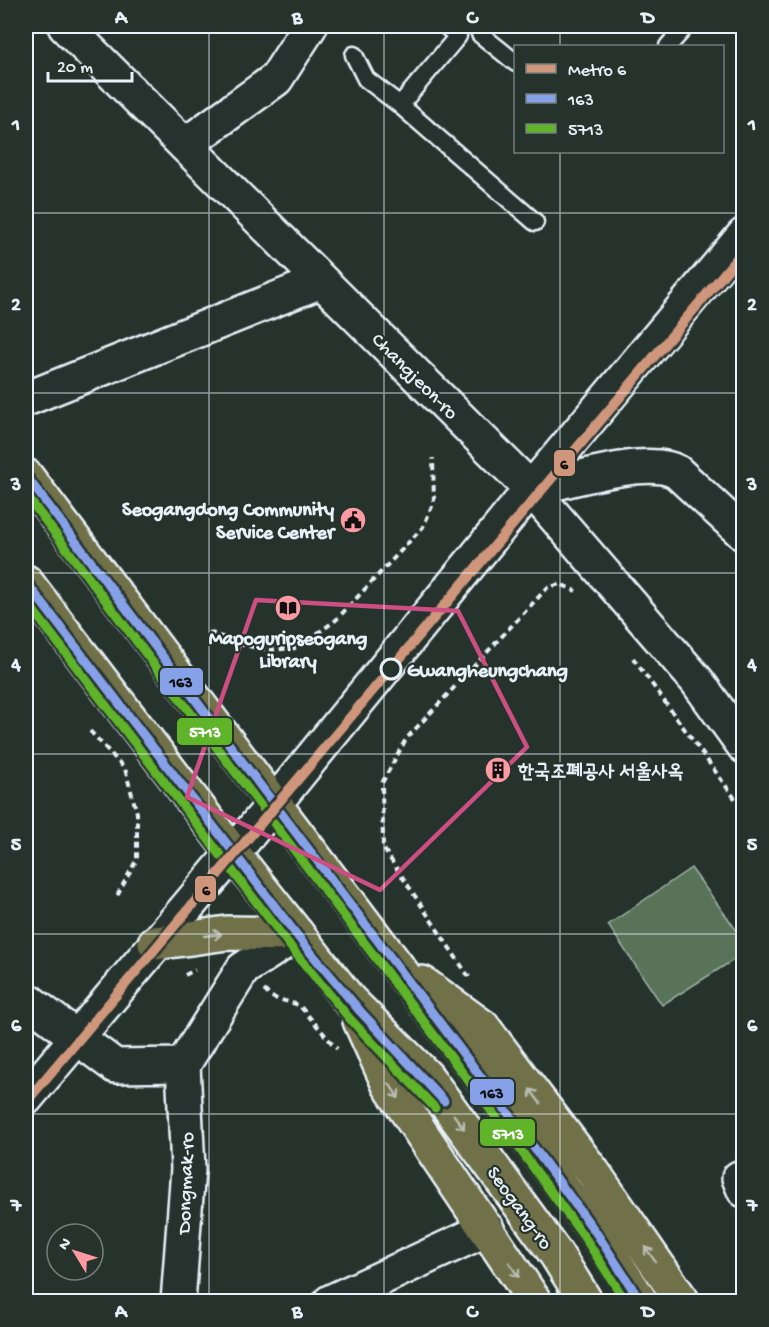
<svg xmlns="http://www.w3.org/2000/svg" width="769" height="1327" font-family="'Gochi Hand','Poor Story',sans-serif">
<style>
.green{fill:#597359;stroke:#a0b2a8;stroke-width:1.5}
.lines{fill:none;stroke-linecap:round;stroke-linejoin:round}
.service-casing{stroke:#e8f1f8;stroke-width:21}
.minor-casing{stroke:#e8f1f8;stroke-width:38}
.secondary-casing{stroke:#e8f1f8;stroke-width:38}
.primary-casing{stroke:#e8f1f8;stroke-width:38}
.path{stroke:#e8f1f8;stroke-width:4;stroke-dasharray:6 4.5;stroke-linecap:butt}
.service{stroke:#26332d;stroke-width:16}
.minor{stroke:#26332d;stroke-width:33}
.secondary{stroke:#26332d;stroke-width:33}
.primary{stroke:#70704a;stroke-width:33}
.bus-1-casing{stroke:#26332d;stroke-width:14}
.bus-2-casing{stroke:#26332d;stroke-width:14}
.bus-1{stroke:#87a1e9;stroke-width:9}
.bus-2{stroke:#5fb42a;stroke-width:9}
.metro-1-casing{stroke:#26332d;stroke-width:15}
.metro-1{stroke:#cf967c;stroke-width:10}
.oneway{stroke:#b8bdb2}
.marked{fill:none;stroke:#cc4e82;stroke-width:4.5;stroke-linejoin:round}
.grid{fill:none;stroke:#e8f1f8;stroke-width:1.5;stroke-opacity:0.55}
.stop-dot{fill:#26332d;stroke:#e8f1f8;stroke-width:3}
.labels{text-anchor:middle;stroke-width:4.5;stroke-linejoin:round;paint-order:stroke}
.street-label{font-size:20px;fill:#e8f1f8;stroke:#26332d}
.poi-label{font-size:20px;font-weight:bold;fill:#e8f1f8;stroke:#26332d;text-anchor:end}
.stop-label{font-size:20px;font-weight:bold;fill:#e8f1f8;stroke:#26332d;text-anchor:start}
.line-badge{stroke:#26332d;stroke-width:2}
.badge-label{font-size:16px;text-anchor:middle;font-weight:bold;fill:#fff}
.pale-badge-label{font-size:16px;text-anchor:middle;font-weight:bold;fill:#111}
.neatline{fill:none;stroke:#e8f1f8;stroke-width:2}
.grid-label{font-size:20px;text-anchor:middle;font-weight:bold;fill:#e8f1f8}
</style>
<rect width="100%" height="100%" fill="#26332d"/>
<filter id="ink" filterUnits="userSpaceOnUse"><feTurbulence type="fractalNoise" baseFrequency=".0167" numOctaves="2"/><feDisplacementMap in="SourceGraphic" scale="12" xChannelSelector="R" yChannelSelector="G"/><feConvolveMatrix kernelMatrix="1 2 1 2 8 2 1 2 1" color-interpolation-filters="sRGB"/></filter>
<g filter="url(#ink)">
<path class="green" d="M691 868 743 939V954L662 1005 608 925Z"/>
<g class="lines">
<defs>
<path id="service" d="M446 26 458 36 400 105 535 222
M480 34 516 63
M668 46 686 26
M354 55 366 79 400 105"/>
<path id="minor" d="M185 145 276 79 310 26
M26 399 321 281
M531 489C564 482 648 455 677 472L744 534
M26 999 115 1066 183 1065 243 969 297 934
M739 1178 744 1190
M178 1302 188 1169 183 1065
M330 1302 487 1229"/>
<path id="secondary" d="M65 26 531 489 697 681 744 746
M26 1098 275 803 531 489 744 235"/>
<path id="primary" d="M26 476 521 1130 597 1234 641 1302
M26 582 232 852 350 1001 426 1076 556 1254 586 1302
M155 943 227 933 297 934
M422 983 483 1027 593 1172 683 1302
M360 1021 389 1085 535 1302"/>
</defs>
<use href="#service" class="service-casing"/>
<use href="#minor" class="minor-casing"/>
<use href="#secondary" class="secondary-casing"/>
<use href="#primary" class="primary-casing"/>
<path class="path" d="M209 632 243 645 269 650 297 648 336 620 423 527 434 502 433 458
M633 658 744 811
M90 731 125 769 137 813V859L117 896
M185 975 195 970
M469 977 383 848 382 783 406 739 547 588 560 584 576 591
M264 990 271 997 299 1005 337 1049"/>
<use href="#service" class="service"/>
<use href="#minor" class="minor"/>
<use href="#secondary" class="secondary"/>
<use href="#primary" class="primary"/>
<defs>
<path id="bus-1" d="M26 476 521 1130 597 1234 641 1302
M26 582 306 947 360 1011 444 1101"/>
<path id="bus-2" d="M26 495 511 1137 587 1241 626 1302
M26 601 297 955 350 1019 435 1108"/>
</defs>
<use href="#bus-1" class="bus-1-casing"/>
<use href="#bus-2" class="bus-2-casing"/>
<use href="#bus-1" class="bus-1"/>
<use href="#bus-2" class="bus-2"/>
<defs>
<path id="metro-1" d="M26 1102 744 250"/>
</defs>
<use href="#metro-1" class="metro-1-casing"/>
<use href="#metro-1" class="metro-1"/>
</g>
<defs><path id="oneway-shaft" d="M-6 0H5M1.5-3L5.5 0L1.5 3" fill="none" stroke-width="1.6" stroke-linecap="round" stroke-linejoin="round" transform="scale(1.5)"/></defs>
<g class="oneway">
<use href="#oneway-shaft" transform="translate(213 935) rotate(-6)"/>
<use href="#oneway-shaft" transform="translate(394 1091) rotate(57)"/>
<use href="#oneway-shaft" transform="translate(535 1096) rotate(-127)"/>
<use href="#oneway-shaft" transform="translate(459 1122) rotate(54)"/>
<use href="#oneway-shaft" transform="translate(650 1254) rotate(-125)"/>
<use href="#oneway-shaft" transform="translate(514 1270) rotate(57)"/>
</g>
</g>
<path class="marked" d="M256 600 458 611 527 747 380 890 187 797Z"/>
<path class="grid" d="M209 26V1302M384 26V1302M560 26V46M560 152V1302M26 213H744M26 393H744M26 573H744M26 754H744M26 934H744M26 1114H744"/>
<defs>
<symbol id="civic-disc" viewBox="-11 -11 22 22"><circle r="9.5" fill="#ff9aa2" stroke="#26332d"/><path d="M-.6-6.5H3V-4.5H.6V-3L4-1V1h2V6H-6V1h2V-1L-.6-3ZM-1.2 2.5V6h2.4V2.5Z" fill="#111"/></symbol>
<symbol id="library-disc" viewBox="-11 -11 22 22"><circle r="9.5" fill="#ff9aa2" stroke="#26332d"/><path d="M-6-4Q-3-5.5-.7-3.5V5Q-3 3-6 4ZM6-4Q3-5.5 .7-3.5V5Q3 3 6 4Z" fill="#111"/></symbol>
<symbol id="building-disc" viewBox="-11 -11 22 22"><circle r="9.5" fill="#ff9aa2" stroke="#26332d"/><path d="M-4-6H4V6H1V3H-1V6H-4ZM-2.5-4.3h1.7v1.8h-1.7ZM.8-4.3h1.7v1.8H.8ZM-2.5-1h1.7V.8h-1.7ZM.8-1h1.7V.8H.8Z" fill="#111"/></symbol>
</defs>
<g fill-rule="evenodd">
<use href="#civic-disc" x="338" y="505" width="30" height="30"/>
<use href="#library-disc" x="273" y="593" width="30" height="30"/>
<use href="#building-disc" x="483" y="755" width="30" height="30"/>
</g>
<circle class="stop-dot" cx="391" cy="669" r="10"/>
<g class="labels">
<g class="street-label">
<text transform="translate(416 375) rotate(45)" y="7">Changjeon-ro</text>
<text transform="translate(184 1183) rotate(-88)" y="7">Dongmak-ro</text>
<text transform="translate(521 1207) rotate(54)" y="7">Seogang-ro</text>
</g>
<g class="poi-label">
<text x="334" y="515">Seogangdong Community<tspan x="334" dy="23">Service Center</tspan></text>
<text x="288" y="644" text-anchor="middle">Mapoguripseogang<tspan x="288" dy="23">Library</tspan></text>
<text x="518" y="777" text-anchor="start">한국조폐공사 서울사옥</text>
</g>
<g class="stop-label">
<text x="407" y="676">Gwangheungchang</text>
</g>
</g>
<g class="line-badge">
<rect x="553" y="449" width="23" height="28" rx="6" fill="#cf967c"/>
<rect x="159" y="667" width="45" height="29" rx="6" fill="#87a1e9"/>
<rect x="176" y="717" width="57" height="29" rx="6" fill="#5fb42a"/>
<rect x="194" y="875" width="23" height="28" rx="6" fill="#cf967c"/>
<rect x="469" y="1078" width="46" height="28" rx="6" fill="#87a1e9"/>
<rect x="479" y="1118" width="57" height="29" rx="6" fill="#5fb42a"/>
</g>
<g class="badge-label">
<text x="205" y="737">5713</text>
<text x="508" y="1139">5713</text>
</g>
<g class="pale-badge-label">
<text x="564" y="469">6</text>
<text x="181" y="687">163</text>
<text x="206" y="895">6</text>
<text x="492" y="1098">163</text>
</g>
<rect width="769" height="1327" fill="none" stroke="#26332d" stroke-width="66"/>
<rect x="514" y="45" width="210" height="108" fill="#26332d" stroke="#747f7e" stroke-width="1.5"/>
<rect x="526" y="64" width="30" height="9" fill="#cf967c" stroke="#747f7e" stroke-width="1.5"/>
<text x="568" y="75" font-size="18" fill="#e8f1f8">Metro 6</text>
<rect x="526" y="94" width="30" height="9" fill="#87a1e9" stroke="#747f7e" stroke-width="1.5"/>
<text x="568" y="105" font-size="18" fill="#e8f1f8">163</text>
<rect x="526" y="124" width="30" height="9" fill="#5fb42a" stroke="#747f7e" stroke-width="1.5"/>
<text x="568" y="135" font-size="18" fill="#e8f1f8">5713</text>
<g transform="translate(75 1252) rotate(308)"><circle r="28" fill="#26332d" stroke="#747f7e" stroke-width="1.5"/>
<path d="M0-4.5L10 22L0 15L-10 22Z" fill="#ff9aa2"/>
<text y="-9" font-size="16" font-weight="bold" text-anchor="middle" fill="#e8f1f8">N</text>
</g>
<path d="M48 72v9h84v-9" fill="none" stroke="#e8f1f8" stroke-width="3"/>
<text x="57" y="72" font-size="18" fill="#e8f1f8" stroke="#26332d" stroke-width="4.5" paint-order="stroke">20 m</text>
<rect x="33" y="33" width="703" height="1261" class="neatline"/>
<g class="grid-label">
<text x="121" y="23">A</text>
<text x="297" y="23">B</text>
<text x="472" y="23">C</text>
<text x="648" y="23">D</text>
<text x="16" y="130">1</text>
<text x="752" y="130">1</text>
<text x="16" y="310">2</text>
<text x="752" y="310">2</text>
<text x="16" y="490">3</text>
<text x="752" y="490">3</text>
<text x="16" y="670">4</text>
<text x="752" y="670">4</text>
<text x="16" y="850">5</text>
<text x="752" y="850">5</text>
<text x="16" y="1031">6</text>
<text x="752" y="1031">6</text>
<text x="16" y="1211">7</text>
<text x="752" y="1211">7</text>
<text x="121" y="1317">A</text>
<text x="297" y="1317">B</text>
<text x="472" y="1317">C</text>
<text x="648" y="1317">D</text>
</g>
</svg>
